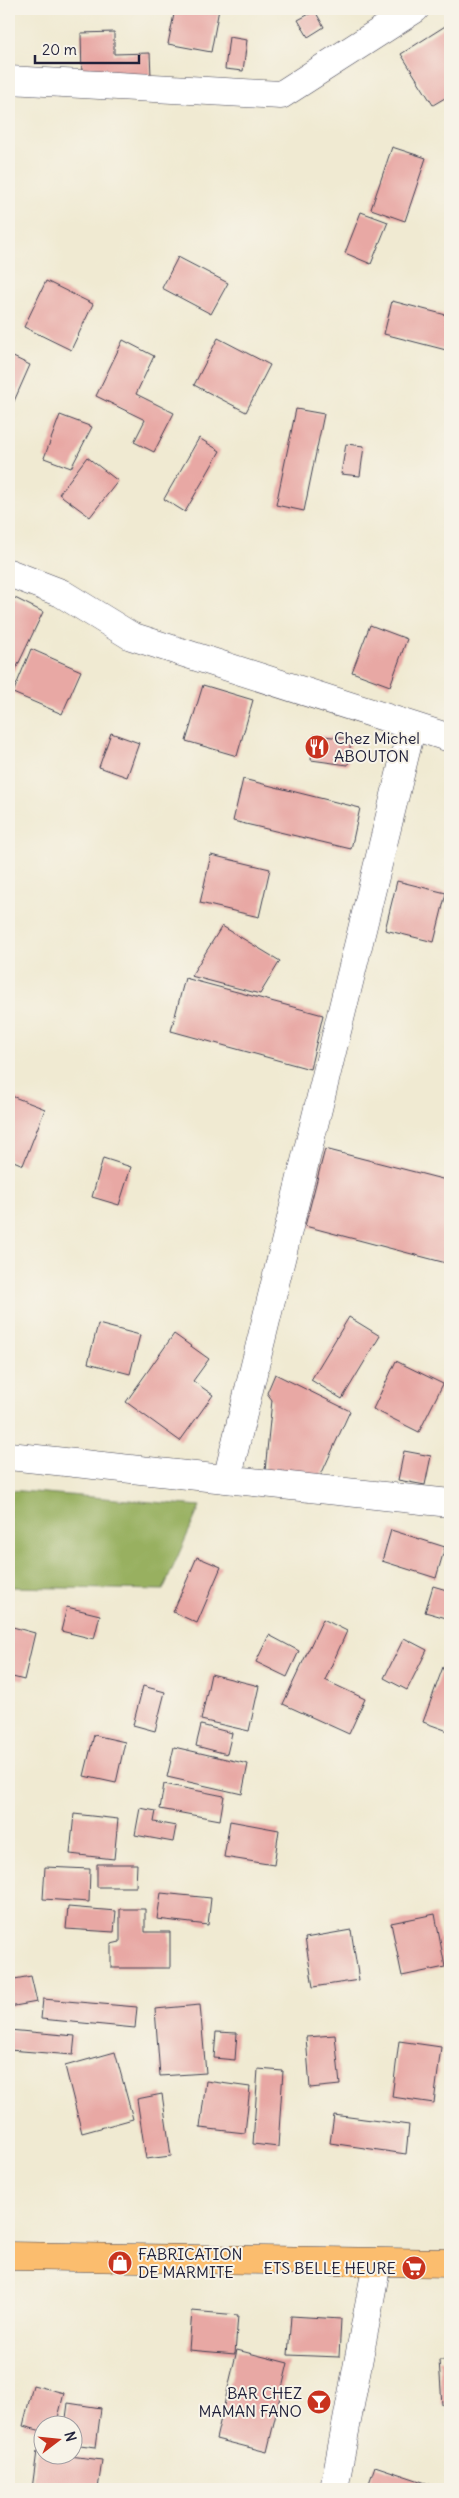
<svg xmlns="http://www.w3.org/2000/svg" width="459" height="2498" font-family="Delius,sans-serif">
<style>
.forest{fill:#98b061;stroke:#5d694e}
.building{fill:#e8a8a4}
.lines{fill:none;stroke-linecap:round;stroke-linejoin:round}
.minor-casing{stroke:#414052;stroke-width:29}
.major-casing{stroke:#414052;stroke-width:29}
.minor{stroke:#fff;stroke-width:28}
.major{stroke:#fbbd6e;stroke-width:28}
.labels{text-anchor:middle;stroke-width:4;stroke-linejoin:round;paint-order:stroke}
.poi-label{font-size:16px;fill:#22223b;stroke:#f7f3e8;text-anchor:start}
</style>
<rect width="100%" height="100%" fill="#f7f3e8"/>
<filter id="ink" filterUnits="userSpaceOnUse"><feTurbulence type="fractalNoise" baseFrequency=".02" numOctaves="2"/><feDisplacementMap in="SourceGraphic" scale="10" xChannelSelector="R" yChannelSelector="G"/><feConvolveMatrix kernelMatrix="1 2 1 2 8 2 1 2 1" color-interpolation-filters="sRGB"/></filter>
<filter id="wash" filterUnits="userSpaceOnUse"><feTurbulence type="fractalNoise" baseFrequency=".0096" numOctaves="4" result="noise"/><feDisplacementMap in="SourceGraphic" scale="20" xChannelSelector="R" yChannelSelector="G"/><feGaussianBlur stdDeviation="1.12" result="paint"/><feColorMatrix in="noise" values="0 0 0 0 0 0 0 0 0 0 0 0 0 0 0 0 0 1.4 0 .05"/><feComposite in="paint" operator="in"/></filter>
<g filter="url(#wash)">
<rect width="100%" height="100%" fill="#f0ead2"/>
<path class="forest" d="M9 1490 200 1506 163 1590 9 1587Z"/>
<g id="blocks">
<path class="building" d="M175 9H219L211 52 168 44Z
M315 11 324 27 308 37 298 20Z
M450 23V95L433 105 401 54Z
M114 32V54L150 53 151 76 82 78 81 33Z
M229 37 247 40 243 71 225 69Z
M392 147 426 158 405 221 371 209Z
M361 212 388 222 371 264 345 253Z
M178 257 228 283 211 314 162 288Z
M46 281 93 304 71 350 24 327Z
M392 301 450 316V351L384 334Z
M218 338 270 365 246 412 194 385Z
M123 340 154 356 136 394 174 413 154 452 134 442 145 420 96 396Z
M9 355 30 365 11 408 9 407Z
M296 409 324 414 304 511 276 505Z
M60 415 92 427 71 468 44 458Z
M199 438 220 451 185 512 164 499Z
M346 444 364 446 360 476 341 474Z
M87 457 118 481 90 517 59 494Z
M449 534H450V568L444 567Z
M9 595 43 612 15 671 9 668Z
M370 625 407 639 390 686 352 672Z
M31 649 81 671 62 714 13 693Z
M203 685 253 700 237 756 186 741Z
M111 733 139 743 127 777 99 767Z
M314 735 351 739 348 765 311 760Z
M243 779 360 808 351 849 233 821Z
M211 855 270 869 259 917 200 903Z
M397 881 446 893 434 942 385 930Z
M222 926 280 961 260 994 191 976Z
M185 978 323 1015 310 1069 171 1031Z
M9 1095 45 1109 23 1165 9 1159Z
M325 1149 450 1181V1264L305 1226Z
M103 1158 131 1167 119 1205 92 1197Z
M349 1317 380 1336 342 1399 311 1380Z
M98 1324 140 1335 130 1374 88 1363Z
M174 1334 209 1359 193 1381 213 1395 180 1441 126 1402Z
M396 1361 443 1384 419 1432 373 1409Z
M275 1374 350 1411 320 1477 265 1471 272 1400 267 1393Z
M404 1451 431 1456 425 1485 398 1480Z
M391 1530 445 1547 436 1578 382 1561Z
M197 1557 221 1567 197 1623 173 1612Z
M433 1586 450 1591V1619L425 1612Z
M67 1607 100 1615 94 1639 61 1631Z
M323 1619 347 1631 325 1680 365 1699 349 1734 283 1704Z
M9 1626 35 1633 24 1680 9 1676Z
M269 1635 299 1651 287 1677 256 1662Z
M404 1638 427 1650 407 1690 384 1678Z
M443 1667 450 1670 448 1731 423 1722Z
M211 1674 259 1686 249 1731 201 1720Z
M143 1686 165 1692 155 1731 133 1725Z
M201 1725 232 1733 227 1754 196 1746Z
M94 1735 125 1742 116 1783 84 1776Z
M174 1747 248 1764 242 1794 167 1777Z
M164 1784 224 1796 220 1820 160 1809Z
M140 1808 156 1811 154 1822 176 1826 173 1842 135 1835Z
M74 1814 118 1819 114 1859 70 1854Z
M230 1821 279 1830 274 1865 224 1857Z
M97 1864H137L136 1887H97Z
M45 1867 90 1869 89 1902 43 1899Z
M161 1893 211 1898 208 1925 157 1919Z
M68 1907 116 1911 114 1932 66 1929Z
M120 1909H145V1932H170V1968H111V1944L120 1942Z
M435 1914 445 1967 402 1976 391 1923Z
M351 1930 359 1980 313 1987 305 1938Z
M31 1976 37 2002 9 2007V1980Z
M43 1999 137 2007 135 2028 41 2019Z
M200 2005 206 2073 160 2076 155 2009Z
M9 2030 75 2036 73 2055 9 2050Z
M216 2032 237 2033 235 2060 214 2058Z
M335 2035 340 2085 310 2088 306 2037Z
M399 2041 441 2047 434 2103 392 2097Z
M115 2052 133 2119 82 2133 65 2066Z
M258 2069 283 2071 278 2147 253 2144Z
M206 2081 250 2087 245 2133 200 2128Z
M162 2094 171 2156 146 2159 137 2099Z
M334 2115 409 2125 406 2154 330 2143Z
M192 2311 238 2315 235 2354 189 2350Z
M291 2316 341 2319 339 2357 288 2355Z
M237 2350 288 2363 267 2452 216 2439Z
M439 2360H450V2405H442Z
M33 2385 64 2393 56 2426H42V2431L23 2426Z
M68 2403 101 2408 96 2447 72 2444V2426H65Z
M37 2451 42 2452V2456H70L102 2460 98 2489H32Z
M375 2466 435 2486 434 2489H367Z"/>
</g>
</g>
<g filter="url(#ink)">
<use href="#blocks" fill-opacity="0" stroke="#414052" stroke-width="1"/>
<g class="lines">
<defs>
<path id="minor" d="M9 80 281 95 415 9
M9 573 61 593 131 636 450 738
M9 1456 450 1503
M227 1479 412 726
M334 2489 377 2263"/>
<path id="major" d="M9 2256 450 2263"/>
</defs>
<use href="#minor" class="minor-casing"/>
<use href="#major" class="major-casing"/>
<use href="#minor" class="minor"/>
<use href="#major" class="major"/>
</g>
</g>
<defs>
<symbol id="restaurant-disc" viewBox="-11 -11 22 22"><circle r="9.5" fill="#c8321e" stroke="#f7f3e8"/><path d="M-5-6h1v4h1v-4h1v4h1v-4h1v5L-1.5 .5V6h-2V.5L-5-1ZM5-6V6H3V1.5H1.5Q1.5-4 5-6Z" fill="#fff"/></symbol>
<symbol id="shop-disc" viewBox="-11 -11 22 22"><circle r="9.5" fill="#c8321e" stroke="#f7f3e8"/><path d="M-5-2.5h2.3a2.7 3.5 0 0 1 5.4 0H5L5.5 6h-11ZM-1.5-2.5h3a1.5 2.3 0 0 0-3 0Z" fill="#fff"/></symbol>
<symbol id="supermarket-disc" viewBox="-11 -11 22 22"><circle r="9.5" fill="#c8321e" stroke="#f7f3e8"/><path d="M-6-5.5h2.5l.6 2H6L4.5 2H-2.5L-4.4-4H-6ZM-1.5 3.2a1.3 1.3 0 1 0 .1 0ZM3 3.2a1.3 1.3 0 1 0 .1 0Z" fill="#fff"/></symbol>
<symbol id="bar-disc" viewBox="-11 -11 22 22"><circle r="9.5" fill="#c8321e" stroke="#f7f3e8"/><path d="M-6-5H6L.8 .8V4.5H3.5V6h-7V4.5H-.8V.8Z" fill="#fff"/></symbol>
</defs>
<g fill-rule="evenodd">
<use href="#restaurant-disc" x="303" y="733" width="28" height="28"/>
<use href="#shop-disc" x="106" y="2249" width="28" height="28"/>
<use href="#supermarket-disc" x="400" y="2254" width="28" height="28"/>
<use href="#bar-disc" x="305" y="2388" width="28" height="28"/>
</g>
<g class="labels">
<g class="poi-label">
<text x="334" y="744">Chez Michel<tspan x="334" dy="18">ABOUTON</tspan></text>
<text x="138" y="2260">FABRICATION<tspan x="138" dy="18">DE MARMITE</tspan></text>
<text x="396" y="2274" text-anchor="end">ETS BELLE HEURE</text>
<text x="302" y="2399" text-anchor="end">BAR CHEZ<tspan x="302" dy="18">MAMAN FANO</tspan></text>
</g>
</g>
<rect width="459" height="2498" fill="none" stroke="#f7f3e8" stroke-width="30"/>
<g transform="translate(58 2440) rotate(74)"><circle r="24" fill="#f7f3e8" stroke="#a29fa3"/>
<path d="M0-4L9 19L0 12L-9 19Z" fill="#c8321e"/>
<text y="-8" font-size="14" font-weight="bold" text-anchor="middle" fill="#22223b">N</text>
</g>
<path d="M35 55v8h104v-8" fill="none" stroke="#22223b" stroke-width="2.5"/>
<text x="42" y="55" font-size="15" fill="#22223b" stroke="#f7f3e8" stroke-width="4" paint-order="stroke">20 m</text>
</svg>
